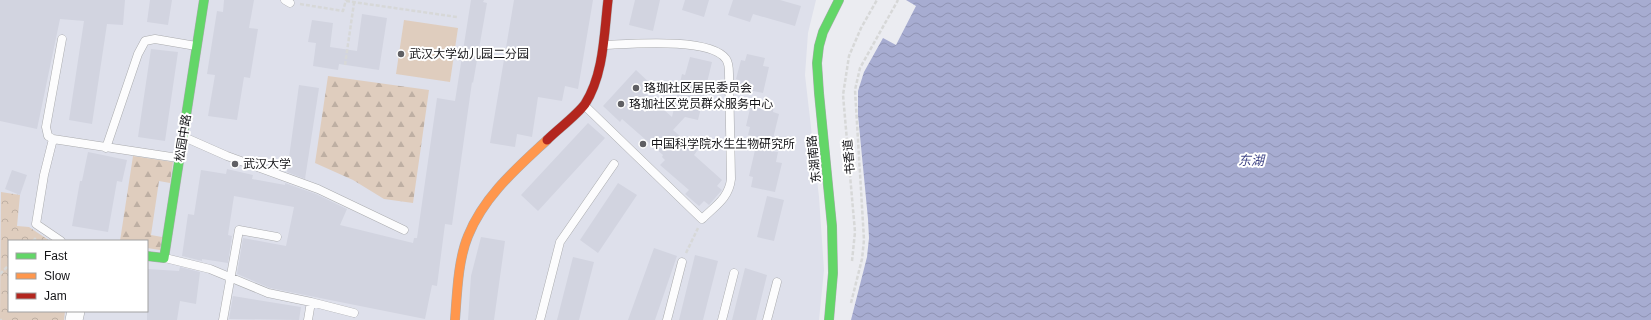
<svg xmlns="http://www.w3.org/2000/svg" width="1651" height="320" font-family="Helvetica,'Noto Sans SC',sans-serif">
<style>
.built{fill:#dee0eb;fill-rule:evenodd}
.grass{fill:#dfcdbe}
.forest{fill:url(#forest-firs)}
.park{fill:url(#park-crowns)}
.water{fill:url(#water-waves)}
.building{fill:#d2d4e0}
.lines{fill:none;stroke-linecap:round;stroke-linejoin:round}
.lane-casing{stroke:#aaabae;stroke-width:9}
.street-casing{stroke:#aaabae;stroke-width:18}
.fast-casing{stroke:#aaabae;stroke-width:10}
.slow-casing{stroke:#aaabae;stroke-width:10}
.jam-casing{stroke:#aaabae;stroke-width:10}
.path{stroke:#d7d8d8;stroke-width:2.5;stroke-dasharray:4 2;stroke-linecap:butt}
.lane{stroke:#fcfcfd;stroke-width:8}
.street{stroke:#fcfcfd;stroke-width:17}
.fast{stroke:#63d668;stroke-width:9}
.slow{stroke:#ff974d;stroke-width:9}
.jam{stroke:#b3261e;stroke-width:9}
.poi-dot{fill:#5f5f63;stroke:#fff;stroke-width:1.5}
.labels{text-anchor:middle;stroke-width:4;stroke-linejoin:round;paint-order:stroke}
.poi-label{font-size:12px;fill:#131316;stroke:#fff;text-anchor:start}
.street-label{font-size:12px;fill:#131316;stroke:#fff}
.water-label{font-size:13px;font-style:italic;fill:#434888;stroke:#fff}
</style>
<defs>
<pattern id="forest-firs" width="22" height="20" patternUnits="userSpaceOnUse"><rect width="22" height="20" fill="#dfcdbe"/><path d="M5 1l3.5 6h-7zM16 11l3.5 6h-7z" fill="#beafa3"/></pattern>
<pattern id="park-crowns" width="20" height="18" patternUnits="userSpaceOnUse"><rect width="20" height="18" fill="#dfcdbe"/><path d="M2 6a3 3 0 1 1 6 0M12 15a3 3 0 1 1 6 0" fill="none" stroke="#beafa3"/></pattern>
<pattern id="water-waves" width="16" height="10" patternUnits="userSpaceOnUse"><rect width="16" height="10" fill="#a7acd1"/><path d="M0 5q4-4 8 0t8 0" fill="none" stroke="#8f93b3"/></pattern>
</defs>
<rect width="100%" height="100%" fill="#ebecf1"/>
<path class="built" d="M0 0H816L808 33 805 75 819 197 824 270 819 320H0ZM9 241H147V311H9Z"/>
<path class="grass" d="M404 20 458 28 450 82 396 74Z"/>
<path class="forest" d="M328 76 429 90 413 203 384 199 353 180 315 163Z
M133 156 173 162 170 183 159 181 151 235 162 237 160 250 147 248V241H120Z"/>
<path class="park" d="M1 192 20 195 17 226 29 227 50 241H9V311H65L64 320H0Z"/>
<path class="water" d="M906 0H1651V320H851L867 257 869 238 868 219 858 115V91L864 72 883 38 896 45 916 6Z"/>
<path class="building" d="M0 0H125L123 25 107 24 92 124 69 120 84 21 60 19 37 129 0 121Z
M150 0H172L168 25 147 22Z
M224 0H254L249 28 258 29 250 78 244 77 237 120 208 116 215 75 207 74 217 11 223 12Z
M471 0H484L483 2 487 3 473 83 472 82 452 225 445 224 437 286 432 285 425 319 270 288 237 274 243 238 286 246 294 207 234 196 228 235 232 236 228 263 202 259V261L182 256 188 214 194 215 201 170 226 174 227 169 253 175 252 179 285 185V183L316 194 347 209 340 225 413 243 414 238H417L437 98 455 101Z
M514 0H593L578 89 565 86 562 101 538 97 532 137 517 134 515 147 490 143Z
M635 0H660L653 31 629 25Z
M685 0H709L704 17 682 10Z
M733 0H780L801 6 795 26 753 14 750 22 728 15Z
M362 14 387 18 379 70 339 64 338 70 313 66 316 43 308 42 312 20 333 23 330 47 357 51Z
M151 49 178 52 165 141 138 137Z
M747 54 765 58 763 66 769 67 763 93 739 88 741 81 736 79 741 60 745 61Z
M690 57 712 62 698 120 685 117 673 130 697 151 694 155 722 180 717 186 722 190 709 205 704 201 699 206 685 194 689 190 660 165 665 160 662 157 663 155 622 119 620 122 603 106 636 70 653 86 646 94 672 117 682 74 685 75Z
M299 85 319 88 305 179 287 172Z
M752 100 774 105 773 112 779 114 770 151 778 152 776 162 782 163 775 192 751 187 753 177 749 176 758 137 748 135 750 127 746 126Z
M588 123 605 138 538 211 521 195Z
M88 152 127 160 122 182 117 181 108 232 72 226 80 181H82Z
M12 170 27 175 20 195 5 189Z
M618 183 637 195 598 253 580 240Z
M767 196 784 200 774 241 757 237Z
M481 237 505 241 494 320H468L471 276Z
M654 248 677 256 655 320H628Z
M695 255 718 261 703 320H679Z
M573 257 594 262 579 320H557Z
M180 267 200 272 196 304 180 301 177 320H147V269L179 271Z
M745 268 767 275 756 320H732Z
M233 296 301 307 299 320 229 319Z"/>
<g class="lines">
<defs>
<path id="lane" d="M285 0 290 3
M62 39 46 127 48 136 53 139 178 158
M584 105 702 219C715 206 729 198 731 179L729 74C729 69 729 63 726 59 710 37 630 44 604 45
M184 137 227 156 318 189 404 230
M53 139 44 175 36 224 61 241
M106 148 138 54 145 41 155 39 196 46
M165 258 210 269 268 293 311 302 354 313
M223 320 239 230 277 237
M308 320 311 302
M540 320 560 242 614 164
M667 320 682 262
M722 320 734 273
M767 320 777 282"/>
<path id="street" d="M74 320 76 311"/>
<path id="fast" d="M147 256 164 258 204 0
M829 320 833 273 832 226 819 93 817 63 819 46 823 32 839 0"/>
<path id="slow" d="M455 320C457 294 458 260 468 236 484 196 517 168 547 140"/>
<path id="jam" d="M547 140C557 130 577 115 585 104 604 74 604 34 608 0"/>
</defs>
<use href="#lane" class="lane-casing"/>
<use href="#street" class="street-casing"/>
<use href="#fast" class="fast-casing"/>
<use href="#slow" class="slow-casing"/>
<use href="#jam" class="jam-casing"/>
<path class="path" d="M346 1 457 17
M300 4 343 11 346 0
M345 65 354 3
M33 241 37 237
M686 253 698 228
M852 261 855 232 843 95 849 56 861 28 877 0
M0 274 9 265
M851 303 862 259 864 240 855 90 860 68 898 0
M0 320H2"/>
<use href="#lane" class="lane"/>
<use href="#street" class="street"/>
<use href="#fast" class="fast"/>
<use href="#slow" class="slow"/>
<use href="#jam" class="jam"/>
</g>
<g class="poi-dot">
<circle cx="401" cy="54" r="4"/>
<circle cx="636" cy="88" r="4"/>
<circle cx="621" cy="104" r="4"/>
<circle cx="643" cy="144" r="4"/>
<circle cx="235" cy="164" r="4"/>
</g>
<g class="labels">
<g class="poi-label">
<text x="409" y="58">武汉大学幼儿园二分园</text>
<text x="644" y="92">珞珈社区居民委员会</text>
<text x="629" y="108">珞珈社区党员群众服务中心</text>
<text x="651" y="148">中国科学院水生生物研究所</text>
<text x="243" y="168">武汉大学</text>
</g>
<g class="street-label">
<text transform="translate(183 138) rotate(-81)" y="4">松园中路</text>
<text transform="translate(849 157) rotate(-95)" y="4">书香道</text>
<text transform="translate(814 159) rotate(-96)" y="4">东湖南路</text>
</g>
<g class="water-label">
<text x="1251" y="165">东湖</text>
</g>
</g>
<rect x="8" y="240" width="140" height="72" fill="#ffffff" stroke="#a1a1a2"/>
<rect x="16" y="253" width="20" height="6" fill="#63d668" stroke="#a1a1a2"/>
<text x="44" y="260" font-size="12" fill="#131316">Fast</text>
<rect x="16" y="273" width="20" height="6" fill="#ff974d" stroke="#a1a1a2"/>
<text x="44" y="280" font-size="12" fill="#131316">Slow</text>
<rect x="16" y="293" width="20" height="6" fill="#b3261e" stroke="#a1a1a2"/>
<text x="44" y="300" font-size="12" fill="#131316">Jam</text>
</svg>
